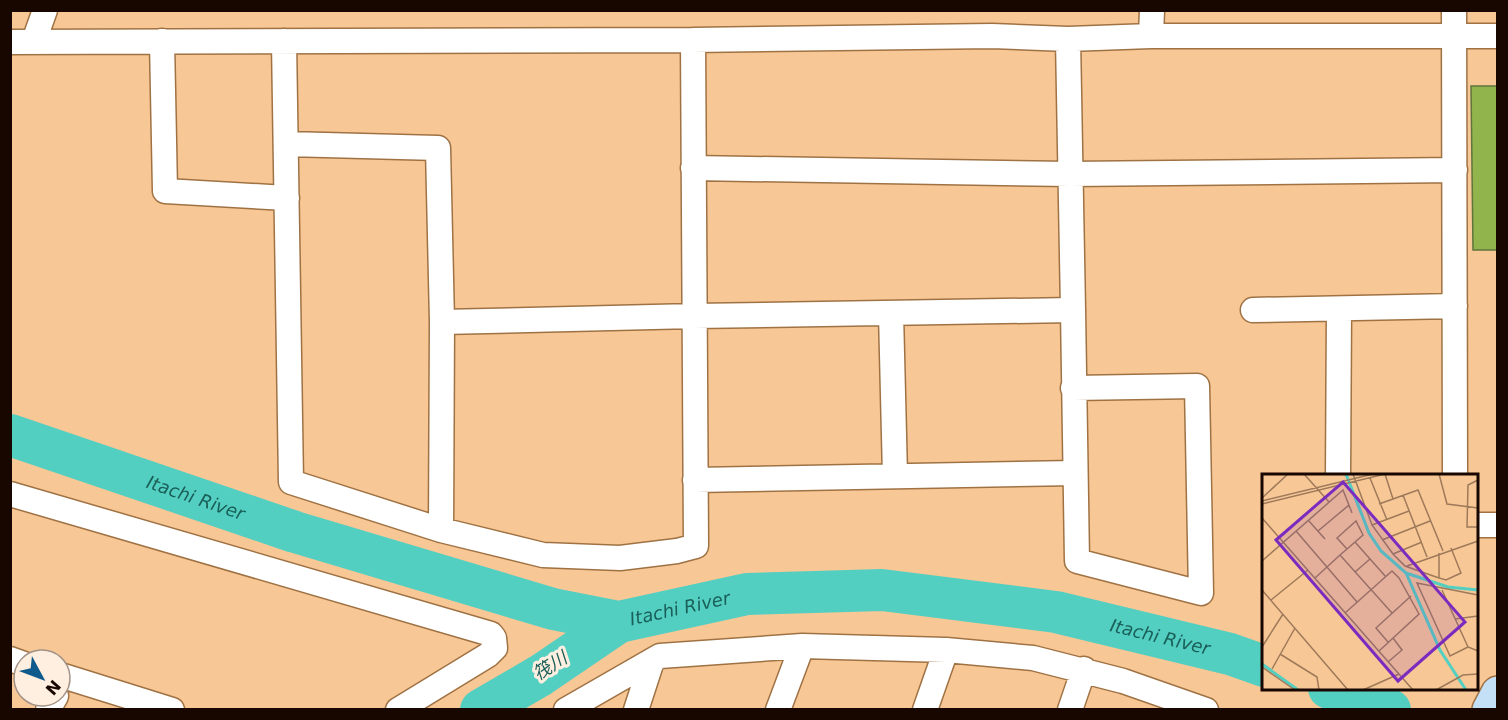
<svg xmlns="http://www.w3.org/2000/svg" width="1508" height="720" font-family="'DejaVu Sans','Noto Sans JP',sans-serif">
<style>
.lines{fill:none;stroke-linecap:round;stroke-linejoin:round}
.river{stroke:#53cfc2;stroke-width:42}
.building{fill:#91b44c;stroke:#60743c;stroke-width:1.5}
.street-casing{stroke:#9f7244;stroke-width:27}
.secondary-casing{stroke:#9f7244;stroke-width:36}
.street{stroke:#fff;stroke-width:24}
.secondary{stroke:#c3e0f7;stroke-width:33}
.labels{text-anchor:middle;stroke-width:6;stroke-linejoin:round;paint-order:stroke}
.water-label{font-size:18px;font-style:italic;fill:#1a5f58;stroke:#ffefe1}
.inset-river{fill:none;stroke:#53cfc2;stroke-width:3}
.inset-road{fill:none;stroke:#9e7a5a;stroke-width:1.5}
.view{fill:#7b2cbf;fill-opacity:0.15;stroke:#7b2cbf;stroke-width:3}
.inset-edge{fill:none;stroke:#170700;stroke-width:3}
</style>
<rect width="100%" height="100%" fill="#f8c796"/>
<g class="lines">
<g class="river">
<path id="s1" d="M10 435 295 532 553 609 619 622 747 594 882 590 1056 612 1230 654 1264 666"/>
<path d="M1329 688 1390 710"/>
<path d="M481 710 541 675 619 622"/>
</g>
</g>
<path class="building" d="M1471 86H1498V250H1473Z"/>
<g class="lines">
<defs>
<path id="street" d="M1454 10 1455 476
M1151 36 1152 10
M34 41 45 10
M162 41 165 191 287 198
M284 41 291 482 441 530 543 555 620 558 677 551 696 546 693 40
M10 42 693 40 992 36 1068 39 1151 36H1498
M287 144 438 148 442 322 441 530
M693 168 1070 174 1455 170
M1073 310 1077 561 1201 593 1197 386 1073 388
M1253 310 1455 306
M891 313 895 476
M442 322 694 316 1073 310 1068 39
M1338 476 1339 309
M695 480 1075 473
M10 494 491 634 494 638 495 648 488 655 398 710
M1476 525H1498
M10 659 24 664
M60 675 172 710
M48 710 56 696
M566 710 660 656 802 646 946 650 1033 658 1123 681 1206 710
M636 710 652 661
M778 710 802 646
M925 710 946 650
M1070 710 1084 669"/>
<path id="secondary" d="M1489 710 1498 693"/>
</defs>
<use href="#street" class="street-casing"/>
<use href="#secondary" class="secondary-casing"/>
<use href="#street" class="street"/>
<use href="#secondary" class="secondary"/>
</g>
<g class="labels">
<g class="water-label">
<text dy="6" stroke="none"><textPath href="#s1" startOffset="196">Itachi River</textPath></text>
<text dy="6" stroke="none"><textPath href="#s1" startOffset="700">Itachi River</textPath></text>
<text dy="6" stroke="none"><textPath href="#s1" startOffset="1186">Itachi River</textPath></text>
<text transform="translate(550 666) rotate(-32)" y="6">筏川</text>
</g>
</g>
<g transform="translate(1262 474)">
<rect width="216" height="216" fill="#f8c796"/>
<path class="inset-river" d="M84 0 107 59 119 77 144 99 178 176 204 216M144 99 186 113 216 116M0 190 36 216"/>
<path class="inset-road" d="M42 0 67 28M91 0 110 51 131 80 143 92 177 104M123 0 131 25M177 0 185 30 216 34M108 4 125 46M216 6 206 11 205 53H216M141 21 165 83M0 24 26 0M0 27 111 0M0 30 123 0M117 30 156 16 181 77M0 44 151 216M46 46 63 65M110 51 147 37M34 57 95 128M56 57 87 31M120 66 168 47M93 68 124 103M177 79V104L184 106 199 99 189 74M131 80 160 68M78 81 85 75 101 61 94 47 75 64 85 75M0 87 81 16 90 39M145 92 216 67M93 98 108 85M53 104 78 81 130 139M0 116 86 216M180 116 206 173 216 177M9 126 46 96M83 139 130 97 137 104 157 140 117 177M193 145 216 142M126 168 114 154 149 122M0 173 21 140M206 173 188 182 155 109 216 121M18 180 55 203 57 216M126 188 140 176 131 164M0 193 33 216M10 195 33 154M101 216 137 200M174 216 201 201 216 200"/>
<path class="view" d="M81 8 203 148 136 207 14 66Z"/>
<rect width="216" height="216" class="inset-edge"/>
</g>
<rect width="1508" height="720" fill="none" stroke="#170700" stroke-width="24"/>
<g transform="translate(42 678) rotate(131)"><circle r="28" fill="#ffefe1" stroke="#a29287" stroke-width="1.5"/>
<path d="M0-4.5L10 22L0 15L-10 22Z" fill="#0f5a8d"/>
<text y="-9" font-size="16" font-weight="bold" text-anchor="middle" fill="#170700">N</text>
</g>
</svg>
